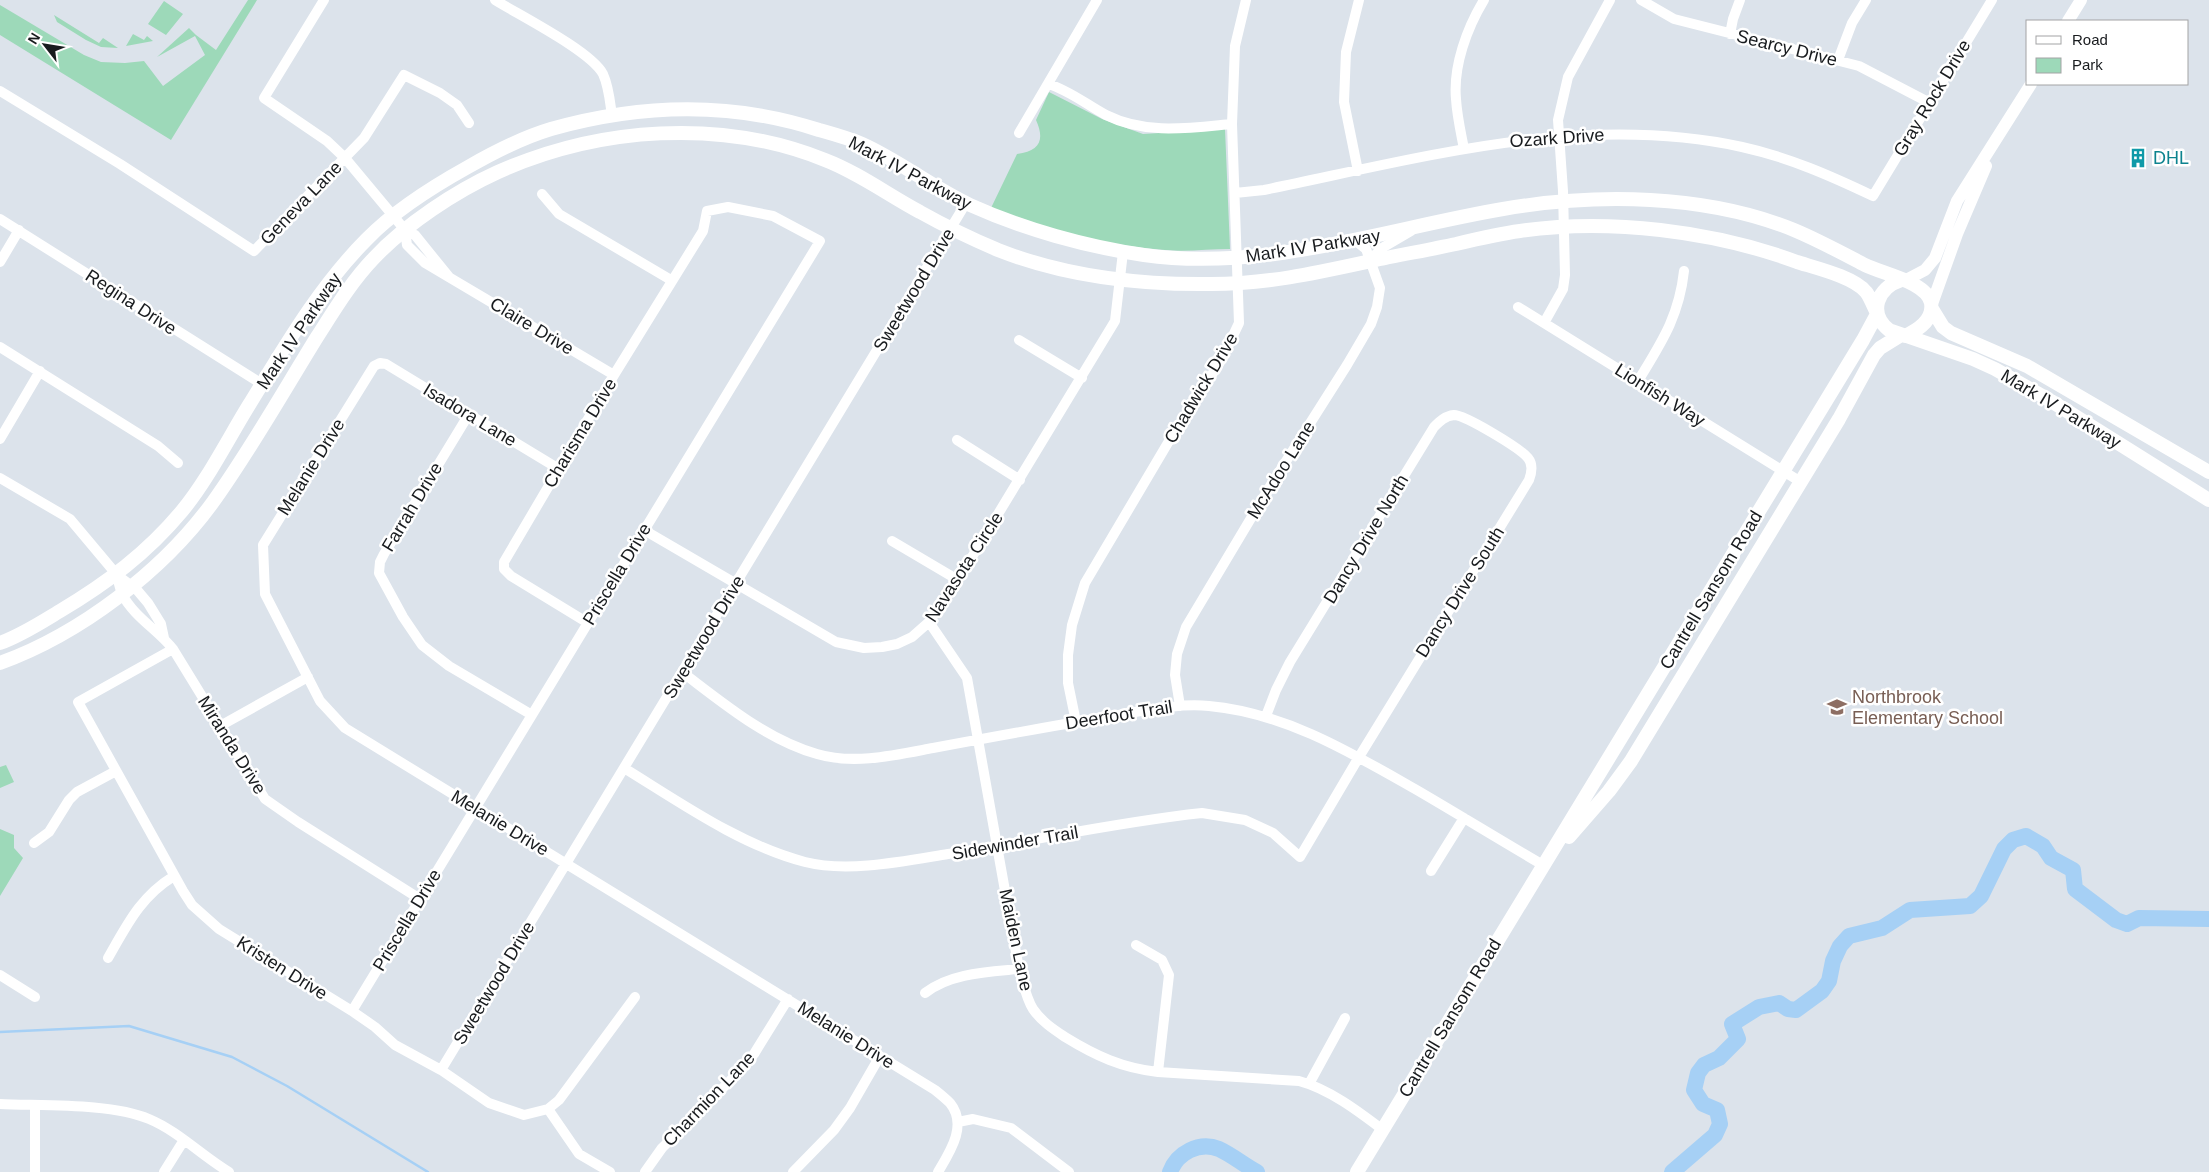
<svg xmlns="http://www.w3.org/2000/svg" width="2209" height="1172" font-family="Arial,sans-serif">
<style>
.green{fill:#9dd9b9}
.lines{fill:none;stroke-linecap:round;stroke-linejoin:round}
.stream{stroke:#a6d0f5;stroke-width:2.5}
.river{stroke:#a6d0f5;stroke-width:16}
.minor{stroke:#fff;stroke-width:10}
.tertiary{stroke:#fff;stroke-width:12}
.secondary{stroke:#fff;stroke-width:14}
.labels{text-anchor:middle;stroke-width:5;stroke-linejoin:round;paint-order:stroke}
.street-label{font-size:18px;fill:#181b1e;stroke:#fff}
.culture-label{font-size:18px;fill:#0d838f;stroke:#fff;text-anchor:start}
.education-label{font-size:18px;fill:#785e54;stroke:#fff;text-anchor:start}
</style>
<rect width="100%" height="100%" fill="#dce3eb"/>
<path class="green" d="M248 0H257L171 140 0 35V5L84 55 101 62 125 63 144 61 163 86 205 55 195 36 157 57 189 28 196 35 216 50Z
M164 1 183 14 166 35 148 24Z
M54 15 99 43 103 38 118 48 101 47 86 40 57 22Z
M133 34 144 40 147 36 153 41 126 46Z
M1049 92 1102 119 1143 134 1225 129 1230 249C1209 249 1186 252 1165 250 1105 246 1047 229 991 208L1017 154C1040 151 1045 140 1036 120Z
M6 765 14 782 0 788V767Z
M0 829 14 835V848L23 858 0 896Z"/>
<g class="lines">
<path class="stream" d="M0 1032 129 1026 232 1057 287 1086 428 1172"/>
<path class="river" d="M1170 1172C1177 1153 1199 1141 1219 1149 1232 1155 1244 1165 1257 1172
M1672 1172 1715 1135 1720 1124 1717 1110 1703 1104 1694 1090 1698 1073 1704 1065 1719 1058 1738 1039 1732 1024 1759 1007 1779 1003 1788 1009 1796 1010 1822 991 1829 981 1833 961 1840 946 1849 936 1882 928 1910 910 1970 906 1981 896 2004 849 2013 840 2026 836 2043 846 2051 858 2073 870 2075 889 2116 920 2127 924 2139 918 2209 919"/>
<path class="minor" d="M324 0 264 98 327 141 345 158 405 230 415 235 449 277
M495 0C519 15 591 51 603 74 609 87 610 102 612 116
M1641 0 1674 19 1859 66 1930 103
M1730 34 1733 19 1740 0
M1838 60 1852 23 1866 0
M1048 84C1069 90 1087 105 1106 115 1146 135 1189 128 1232 124
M0 91 120 164 254 251 364 138 404 75 440 93 457 105 469 123
M1019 133 1097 0
M1464 149C1461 133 1457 116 1456 99 1453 66 1467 28 1484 0
M1358 171 1344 102 1346 52 1359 0
M1235 193 1264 190C1421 158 1582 112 1742 147 1788 157 1831 176 1873 196L1992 0
M542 194 559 214 671 280
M0 219 262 384
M405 230 407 245 425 263 614 375
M1369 261 1382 248 1411 231
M0 262 19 230
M1518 307 1801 482
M1544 323 1563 289 1565 275 1563 191 1558 120 1568 77 1610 0
M1019 340 1082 378
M0 347 158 446 178 463
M1638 381C1661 343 1679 317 1684 271
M469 414 384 554 380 562 379 573 403 617 422 645 449 666 532 715
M0 439 40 371
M957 440 1020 480
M559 469 386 364 380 363 374 366 263 545 265 594 320 701 345 728 935 1090C940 1094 945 1098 950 1103 968 1125 950 1152 938 1172
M0 478 70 519 117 575 137 590 148 603 161 624 164 638
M644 530 836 642 864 648 882 647 897 644 912 637 929 622 958 580 1115 321 1123 252
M892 541 958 580
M117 575C118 581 120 588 122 594 134 617 158 630 173 649L265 799 298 822 420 899
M929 622 967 678 1019 969C1023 982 1026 998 1033 1009 1041 1021 1053 1029 1065 1037 1096 1056 1122 1068 1158 1072L1299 1081C1329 1089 1358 1111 1383 1130
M173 649 78 702 183 891 192 905 219 929 352 1011 375 1027 395 1045 441 1070 489 1103 524 1115 548 1109 559 1100 635 997
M682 672C723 703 767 740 817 754 854 765 896 755 933 748 992 737 1052 726 1112 716 1144 711 1177 703 1209 706 1285 713 1350 752 1415 789 1458 814 1500 840 1543 865
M1180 706 1175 675 1177 654 1186 627 1269 488 1347 365 1371 324 1377 307 1380 288 1366 249 1356 241
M1076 722 1068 683V655L1072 625 1085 583 1169 441 1222 359 1239 323 1232 124 1235 46 1246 0
M220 726 308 677
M624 768C681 803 740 845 805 862 848 873 905 861 948 854 1033 841 1117 822 1202 813L1245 820 1273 833 1300 857 1359 757 1529 480C1532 472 1533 464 1528 458 1520 448 1465 415 1454 415 1445 416 1440 421 1434 427L1290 662 1276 690 1266 716
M34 843 49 832 69 800 77 792 116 771
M1431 871 1464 818
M1136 945 1162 960 1169 975 1158 1072
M108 958C127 925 140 897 174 876
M0 975 35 997
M925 993C950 973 988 972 1019 969
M352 1011 820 241 773 216 728 207 707 211 703 231 614 375 504 562V569L511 576 588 623
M441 1070 966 203
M1309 1084 1345 1018
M0 1104C43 1106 111 1103 149 1119 178 1131 202 1156 229 1172
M35 1106V1172
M548 1109 579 1154 610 1172
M958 1122 973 1119 1011 1128 1069 1172
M164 1172 184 1140
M645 1172 662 1148 729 1082 754 1054 788 999
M793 1172 834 1130 850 1108 880 1056"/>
<path class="tertiary" d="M2068 21 2081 0
M1906 280 1925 270 1935 258 1957 201 2031 84
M1932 304 1957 234 1986 166"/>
<path class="secondary" d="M1901 280C1877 288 1868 313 1889 330L1973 359 1995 369 2051 401 2209 500
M1932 309 1943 327 1951 333 2027 366 2209 472
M0 643C22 635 40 623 60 611 107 583 147 553 182 511 207 481 228 439 249 405 284 348 319 287 367 239 395 210 432 187 468 167 494 152 521 138 551 129 640 104 730 101 819 130 833 134 848 138 862 144 900 161 933 188 970 205 1023 229 1087 247 1144 255 1266 272 1385 229 1503 209 1596 193 1706 194 1794 230 1818 240 1842 253 1865 265 1883 274 1927 282 1931 303 1934 320 1918 330 1905 336
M0 663C80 634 163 571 213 502 251 449 283 392 317 337 335 309 351 282 374 258 406 224 456 191 498 172 599 127 721 118 825 160 859 173 888 195 920 212 945 226 972 239 998 250 1064 276 1140 285 1211 284 1267 284 1316 273 1371 261 1399 255 1428 250 1456 244 1477 239 1498 234 1520 231 1608 218 1714 231 1797 262 1816 268 1854 277 1866 292 1869 295 1874 307 1876 311
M1569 837 1609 791 1631 761 1839 419 1874 355 1880 348 1901 335
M1357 1172 1863 340 1877 314"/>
</g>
<defs>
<symbol id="building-bare" viewBox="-9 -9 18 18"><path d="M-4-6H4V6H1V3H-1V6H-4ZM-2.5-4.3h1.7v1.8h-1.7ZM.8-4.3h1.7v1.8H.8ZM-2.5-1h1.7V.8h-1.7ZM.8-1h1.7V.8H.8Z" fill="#0f9aa8" stroke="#fff" stroke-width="2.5" paint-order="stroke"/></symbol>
<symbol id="school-bare" viewBox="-9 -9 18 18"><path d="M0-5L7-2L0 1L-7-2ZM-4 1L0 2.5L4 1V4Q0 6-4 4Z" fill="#8d6e63" stroke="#fff" stroke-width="2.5" paint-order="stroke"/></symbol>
</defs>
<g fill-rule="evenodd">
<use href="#building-bare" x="2124" y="144" width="28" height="28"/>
<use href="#school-bare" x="1823" y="693" width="28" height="28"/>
</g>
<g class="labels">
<g class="street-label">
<text transform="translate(1787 48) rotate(14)" y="6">Searcy Drive</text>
<text transform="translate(1932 98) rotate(-59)" y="6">Gray Rock Drive</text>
<text transform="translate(1557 138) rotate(-4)" y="6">Ozark Drive</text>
<text transform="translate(910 173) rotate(28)" y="6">Mark IV Parkway</text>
<text transform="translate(301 203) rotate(-46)" y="6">Geneva Lane</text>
<text transform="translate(1313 246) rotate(-9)" y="6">Mark IV Parkway</text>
<text transform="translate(914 290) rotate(-59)" y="6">Sweetwood Drive</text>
<text transform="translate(131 302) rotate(33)" y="6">Regina Drive</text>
<text transform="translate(532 326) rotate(31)" y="6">Claire Drive</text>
<text transform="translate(299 331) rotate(-56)" y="6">Mark IV Parkway</text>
<text transform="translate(1201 388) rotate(-59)" y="6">Chadwick Drive</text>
<text transform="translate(1660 395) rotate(32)" y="6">Lionfish Way</text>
<text transform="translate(2061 409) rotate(31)" y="6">Mark IV Parkway</text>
<text transform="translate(470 415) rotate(31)" y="6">Isadora Lane</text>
<text transform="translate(580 433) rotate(-59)" y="6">Charisma Drive</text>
<text transform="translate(311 467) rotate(-58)" y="6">Melanie Drive</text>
<text transform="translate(1281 470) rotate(-58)" y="6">McAdoo Lane</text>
<text transform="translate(412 507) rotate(-59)" y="6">Farrah Drive</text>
<text transform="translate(1366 539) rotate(-59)" y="6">Dancy Drive North</text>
<text transform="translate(964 567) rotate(-57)" y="6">Navasota Circle</text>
<text transform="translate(617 574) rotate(-59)" y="6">Priscella Drive</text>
<text transform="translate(1711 590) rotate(-59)" y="6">Cantrell Sansom Road</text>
<text transform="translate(1460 592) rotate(-58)" y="6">Dancy Drive South</text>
<text transform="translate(704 637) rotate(-59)" y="6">Sweetwood Drive</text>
<text transform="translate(1119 715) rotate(-9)" y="6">Deerfoot Trail</text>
<text transform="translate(232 745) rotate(58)" y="6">Miranda Drive</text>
<text transform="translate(500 823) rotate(31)" y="6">Melanie Drive</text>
<text transform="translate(1015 843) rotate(-10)" y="6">Sidewinder Trail</text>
<text transform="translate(407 920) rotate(-59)" y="6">Priscella Drive</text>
<text transform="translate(1016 940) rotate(78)" y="6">Maiden Lane</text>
<text transform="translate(282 968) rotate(32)" y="6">Kristen Drive</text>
<text transform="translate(494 983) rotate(-59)" y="6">Sweetwood Drive</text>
<text transform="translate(1450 1018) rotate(-59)" y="6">Cantrell Sansom Road</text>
<text transform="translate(846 1035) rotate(32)" y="6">Melanie Drive</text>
<text transform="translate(709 1099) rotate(-46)" y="6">Charmion Lane</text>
</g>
<g class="culture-label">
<text x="2153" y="164">DHL</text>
</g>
<g class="education-label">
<text x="1852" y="703">Northbrook<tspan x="1852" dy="21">Elementary School</tspan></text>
</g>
</g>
<rect x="2026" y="20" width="162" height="65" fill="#ffffff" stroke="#a3a4a5"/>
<rect x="2036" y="36" width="25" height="8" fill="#ffffff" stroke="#a3a4a5"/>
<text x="2072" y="45" font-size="15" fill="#181b1e">Road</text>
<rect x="2036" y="58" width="25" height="15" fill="#9dd9b9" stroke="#a3a4a5"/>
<text x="2072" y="70" font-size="15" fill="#181b1e">Park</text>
<g transform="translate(45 45) rotate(301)" stroke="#ffffff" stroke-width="4" paint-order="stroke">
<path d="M0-4L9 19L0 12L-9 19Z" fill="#181b1e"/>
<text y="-8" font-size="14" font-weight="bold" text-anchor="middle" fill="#181b1e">N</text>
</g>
</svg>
